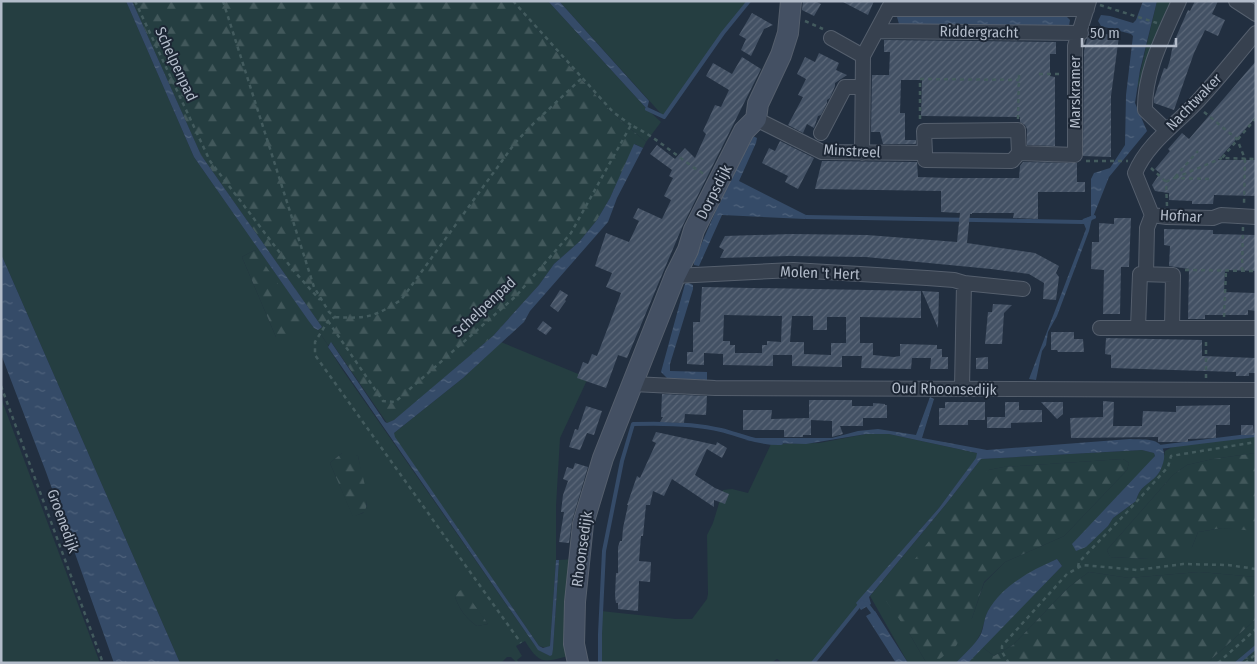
<svg xmlns="http://www.w3.org/2000/svg" width="1257" height="664" font-family="'Fira Sans Condensed',sans-serif">
<style>
.green{fill:#253e41;fill-rule:evenodd}
.forest{fill:url(#forest-firs)}
.water{fill:url(#water-ripples)}
.lines{fill:none;stroke-linecap:round;stroke-linejoin:round}
.stream{stroke:#354b68;stroke-width:4}
.building{fill:url(#building-hatch);fill-rule:evenodd}
.street-casing{stroke:#555f6d;stroke-width:16}
.secondary-casing{stroke:#555f6d;stroke-width:22}
.path{stroke:#435b5e;stroke-width:2.5;stroke-dasharray:4 4;stroke-linecap:butt}
.street{stroke:#37414f;stroke-width:14}
.secondary{stroke:#445063;stroke-width:20}
.labels{text-anchor:middle;stroke-width:4;stroke-linejoin:round;paint-order:stroke}
.street-label{font-size:15px;fill:#b3bcca;stroke:#1c2634}
</style>
<defs>
<pattern id="forest-firs" width="22" height="20" patternUnits="userSpaceOnUse" patternTransform="scale(1.25)"><rect width="22" height="20" fill="#253e41"/><path d="M5 1l3.5 6h-7zM16 11l3.5 6h-7z" fill="#42585b"/></pattern>
<pattern id="water-ripples" width="26" height="14" patternUnits="userSpaceOnUse" patternTransform="scale(1.25)"><rect width="26" height="14" fill="#354b68"/><path d="M2 4q2-2 4 0t4 0M15 11q2-2 4 0t4 0" fill="none" stroke="#50637c"/></pattern>
<pattern id="building-hatch" width="6" height="6" patternUnits="userSpaceOnUse" patternTransform="scale(1.25)"><rect width="6" height="6" fill="#435164"/><path d="M-1 1l2-2M0 6l6-6M5 7l2-2" fill="none" stroke="#5c6879"/></pattern>
</defs>
<rect width="100%" height="100%" fill="#222f40"/>
<path class="green" d="M1 1H126L194 157 314 328 318 330 328 345V347L342 369 534 644 539 650 550 656 553 649 559 560 574 559 568 656C543 663 539 664 525 641L516 646 522 656 517 660 519 663H517L511 657H507L501 663H180L1 254ZM255 250 294 337H276L242 257ZM342 453 358 456 367 505 363 513 353 516 330 463ZM462 590 488 624 477 626C466 618 460 610 455 597Z
M511 1H548L647 109 661 122 646 142 611 112Z
M559 1H749L723 33 664 117Z
M1157 1H1174L1144 75 1136 90Z
M501 342 588 378 560 438 556 506V560L550 646 546 648 539 646 394 437V433L463 378Z
M1 398 100 663H1Z
M866 434H889L977 453V458L939 508 857 603 859 607 813 663H783L777 659 771 663H600L601 611 676 619H692L707 599 708 594 707 535 713 523 723 490 732 489 748 493 771 444 819 443Z
M1256 435V453L1213 459 1187 465 1173 475 1107 550 1110 557 1150 559 1192 547 1198 532 1222 528 1252 529 1256 531V577L1199 572 1129 578 1089 572 1069 587 1013 645 994 656 982 647 1062 566 1057 559 1021 578 987 613 981 633 973 647 956 663H908L870 596 946 504 981 459 1142 450 1154 453 1155 456 1099 533 1108 526 1113 518 1136 501C1140 486 1147 485 1157 475 1163 468 1163 460 1165 451L1174 446ZM1123 459 1129 463 1127 470 1064 536 1005 562 984 583 972 618 926 662 909 633 989 470 1004 467Z
M1256 619V647L1237 663H1207Z"/>
<path class="forest" d="M132 1H511L611 112 646 142 643 148 635 144 610 198 597 220 579 242 554 264 539 285 493 336 409 408 394 420 387 423 332 343 328 345 318 330 322 327 201 155Z
M255 250 303 321 305 331 294 337H276L242 257Z
M342 453H351L358 456C360 468 372 502 364 512 361 514 356 515 353 517L330 463Z
M1256 453V531L1222 528 1198 532 1192 547 1183 556 1150 559 1110 557 1107 550 1173 475 1187 465 1213 459Z
M1123 459 1129 463 1127 470 1064 536 1005 562 984 582 972 618 956 646 936 662H926L909 633 884 598 980 477 989 470 1004 467Z
M1089 572 1129 578 1199 572 1256 577V619L1207 663H968L982 647 994 656 1013 645 1069 587Z
M463 589 488 624 477 626C466 618 460 610 455 597L459 591Z
M1256 647V663H1237Z"/>
<path class="water" d="M126 1H132L201 155 322 327 318 330 314 328 308 320 194 157Z
M548 1H559L649 101 647 109Z
M1143 1H1157L1140 70 1135 103 1147 131 1109 177 1091 222 1089 231 1057 316 1048 332 1046 345 1042 351 1036 380 1029 379 1086 229 1084 224H1082L1083 219 1091 216V179L1094 173 1110 168 1125 145 1126 95 1133 36 1131 34 1101 26 1098 21 1101 15 1110 16 1133 23 1136 20Z
M900 14 1066 16 1070 20 1069 26 1066 27 899 24 897 17Z
M753 136 757 138 756 143 739 181 806 215 805 219 722 215 699 266 694 265V261L724 192Z
M634 144 643 148 617 198 608 222 530 311 524 322 463 378 394 433 395 437 539 646 543 648 550 646 556 560H559L553 649 552 655 550 656 538 650 534 644 328 347 331 342 385 422 387 423 394 420 493 336 539 285 554 264 579 242 597 220 610 198Z
M1 254 180 663H114L46 472 1 354Z
M687 282 693 285V289L670 364V371L707 372V380L667 378 661 372 685 284Z
M930 397 934 399 922 438 987 450 1130 439C1147 440 1166 437 1164 459 1163 464 1161 470 1158 474 1149 485 1140 485 1136 501L1113 518 1108 526 1086 547 1076 551 1072 544 1155 456 1154 453 1142 450 981 459 946 504 869 597 871 604 861 610 856 603 939 508 976 458 977 453 889 434H866L806 444 772 443 745 440 752 439 753 440 755 438H832L858 431 878 429 916 435Z
M1057 559 1062 566 968 663H956C964 654 975 645 981 634 984 627 984 618 988 611 1003 585 1030 571 1057 559Z
M875 611 908 663H896L866 616Z"/>
<g class="lines">
<path class="stream" d="M647 109 664 117 723 33 749 1
M806 217 1082 222 1094 217
M1159 447 1256 435
M866 603 875 615
M600 663V634L604 551 622 461 633 424C662 423 692 423 721 430 741 435 760 444 781 443
M813 663 862 602
M1237 663 1256 647"/>
</g>
<path class="building" d="M803 1H815L821 4 814 16 802 10Z
M841 1H874L868 15Z
M1195 1H1218L1212 14 1225 20 1218 36 1205 30 1194 53 1174 110 1154 103V98L1164 68 1167 69 1170 60 1173 44 1188 10 1190 11Z
M752 13 773 25 764 29 751 56 741 50 746 39 739 35Z
M1089 32 1119 36 1111 96V157L1083 156 1084 51Z
M884 40 1056 42V54H1050V76L1055 77V146L1027 145V129L1025 125 1020 122V117L921 116 922 80H901L900 113H905V140H916V144H883L880 132H871L872 75H889L890 52H884Z
M819 53 839 63 836 70 847 75 835 83V86L830 98 827 100V103L821 115 818 116 814 128 807 124 803 133 788 125 803 97 798 95 806 79 797 74 805 57 815 62Z
M742 57 761 69 683 225 627 358 618 355 606 388 577 378 583 362 588 364 592 354 597 356 621 293 606 287 612 273 595 266 606 233 629 242 639 221 633 218 638 208 662 219 671 200 664 196 673 178 669 176 672 170 650 154 657 145 675 159 685 148 695 158 706 134 703 131 715 105 721 107 729 90 706 76 713 63 732 74Z
M1256 61V117L1218 160H1256V196L1214 195 1213 204H1192V201L1169 200V193L1155 191 1152 185 1160 173 1155 169 1170 151 1168 149 1182 133 1189 139Z
M780 141 814 158 798 189 785 182 788 176 762 163 769 148 775 151Z
M822 161 917 162 918 177 950 178H1019L1020 166 1023 162 1077 163V182H1085V192H1038V219L1013 218 1014 213H972V214H970L967 243 1035 253 1059 266 1056 273 1059 277 1056 300 1043 299 1044 283 1029 274 991 269 866 257 789 256 720 258 724 250 719 247 725 236 791 234 867 235 957 242 960 213 941 212V191L815 189Z
M1114 218H1131L1129 267H1121L1120 314H1103L1104 270 1091 269 1092 242H1099V223L1114 224Z
M1164 229 1213 230V234L1256 235V271L1225 270 1224 292 1256 293V311L1248 310V315H1205V319H1188L1189 269 1169 266 1170 246 1164 245Z
M702 287 921 291V318L860 317V343H873V355L894 357 900 356V344L937 345V349H942V357H948V369H930L931 358H912L911 369 861 368 862 356H842V367L792 366V355H773V366L723 365V354L704 353V365L687 364V352H693V322H700ZM724 315 782 316 781 342 767 341V345H762V353H735V345H730V341H723ZM792 316H813V330H827V317H846V343H831V355L804 354V342H790Z
M560 290 568 295 565 300 566 301 558 312 550 306Z
M922 291 939 292 938 328Z
M993 304 1012 305 1004 313 1002 344H985L988 312H992Z
M543 321 552 328 546 335 537 329Z
M1051 332H1074V339H1083L1084 352H1058L1057 350H1051Z
M1106 338 1202 340V356L1256 358V373H1249V376H1236V372L1111 368V355L1105 354Z
M988 357V369H976V358Z
M662 394 707 396 706 415 685 414 684 423 660 422 663 417H661Z
M809 400H852V406H873V403L885 404V405H887V418H863V426H840L843 434 832 437V421L811 420V435H803V437H784V430H743V410H772L771 419 809 418Z
M1103 401 1114 402 1113 426H1142L1143 411 1176 412V406L1230 405V425H1216V438L1188 439V442H1158V437L1071 438 1070 418 1103 417Z
M945 402H985V420H968V425H939V408H945Z
M1005 402H1019V410H1042V422L1011 423V428H987V417H1005Z
M1041 402H1063V414L1057 419Z
M586 406 602 411 594 435 587 433 580 450 569 447 575 429 578 430Z
M1241 425H1253L1254 435H1241Z
M656 432 716 445 717 442 727 448 722 458 707 449 695 475 715 488 729 494 725 504 714 500V507L672 479 664 496 653 491 650 505H646L643 536H641L639 561 651 562 650 582 639 581 638 611 618 609V603H616L615 596 616 573H618V547L620 541H622L623 528 628 505H627L637 476 640 478 656 443 652 441Z
M575 463 588 467 572 521 569 543 559 542 564 512H561L563 495 568 481 563 479 567 467 573 469Z"/>
<g class="lines">
<defs>
<path id="street" d="M1236 1 1256 14
M888 9H1087
M877 31 1081 33
M1256 33C1236 56 1217 81 1195 104 1174 126 1147 144 1135 173L1152 215 1167 217 1213 218 1221 215 1256 217
M831 38 863 56
M756 119 822 152 925 153V160L1012 161 1019 153 1075 155V46L1089 1
M1166 130 1145 110C1144 72 1164 35 1179 1
M821 133 845 87H862
M862 153 863 56 892 2
M925 153 924 131 1018 130 1019 153
M1146 274 1147 228 1152 215
M675 276 793 270 927 278 954 280 964 283 1023 289
M1100 328H1256
M1138 328 1140 274 1173 275 1172 328
M633 384 715 388 1256 390
M962 388 964 283"/>
<path id="secondary" d="M578 663 574 644 575 602 583 524 603 458 675 276 688 250 694 230 744 131 756 119 758 104 781 55 788 33 791 1"/>
</defs>
<use href="#street" class="street-casing"/>
<use href="#secondary" class="secondary-casing"/>
<path class="path" d="M135 1 210 161 293 270 320 300
M223 1 314 287 329 312 335 317 328 321 315 342V355L521 643
M513 1 613 112 631 125
M1100 5 1157 23
M805 21 823 29
M1039 74H1063
M1204 112 1237 139 1245 159 1244 204
M1256 118 1222 158 1256 159
M920 119V79L1019 80
M1018 119 1019 73
M1086 161H1128
M1151 168 1166 182
M1175 177 1198 151
M1175 178 1222 158
M1167 206 1166 182 1174 178 1211 179
M1185 270 1256 271
M1242 271 1243 227
M335 317C367 319 374 317 401 300L515 143 534 123 582 78
M1224 317 1226 271
M328 321 383 401 395 402 516 296 571 233 631 125C658 138 679 159 704 174
M1206 378V341
M1 386 103 663
M1078 567 1079 562 1128 511 1168 467 1171 456 1256 442
M1009 663 1002 652V646L1067 574 1083 565 1137 570 1183 564 1228 565 1256 569
M1218 663 1256 629
M1245 663 1256 654"/>
<use href="#street" class="street"/>
<use href="#secondary" class="secondary"/>
</g>
<g class="labels">
<g class="street-label">
<text transform="translate(979 32) rotate(1)" y="5">Riddergracht</text>
<text transform="translate(176 64) rotate(65)" y="5">Schelpenpad</text>
<text transform="translate(1075 92) rotate(-90)" y="5">Marskramer</text>
<text transform="translate(1194 102) rotate(-46)" y="5">Nachtwaker</text>
<text transform="translate(852 151) rotate(3)" y="5">Minstreel</text>
<text transform="translate(714 192) rotate(-63)" y="5">Dorpsdijk</text>
<text transform="translate(1181 216) rotate(3)" y="5">Hofnar</text>
<text transform="translate(820 273) rotate(2)" y="5">Molen 't Hert</text>
<text transform="translate(484 307) rotate(-43)" y="5">Schelpenpad</text>
<text transform="translate(944 389) rotate(1)" y="5">Oud Rhoonsedijk</text>
<text transform="translate(63 521) rotate(70)" y="5">Groenedijk</text>
<text transform="translate(582 549) rotate(-82)" y="5">Rhoonsedijk</text>
</g>
</g>
<rect width="1257" height="664" fill="none" stroke="#b3bcca" stroke-width="5"/>
<path d="M1082 38v8h94v-8" fill="none" stroke="#b3bcca" stroke-width="2.5"/>
<text x="1090" y="38" font-size="15" fill="#b3bcca" stroke="#1c2634" stroke-width="4" paint-order="stroke">50 m</text>
</svg>
